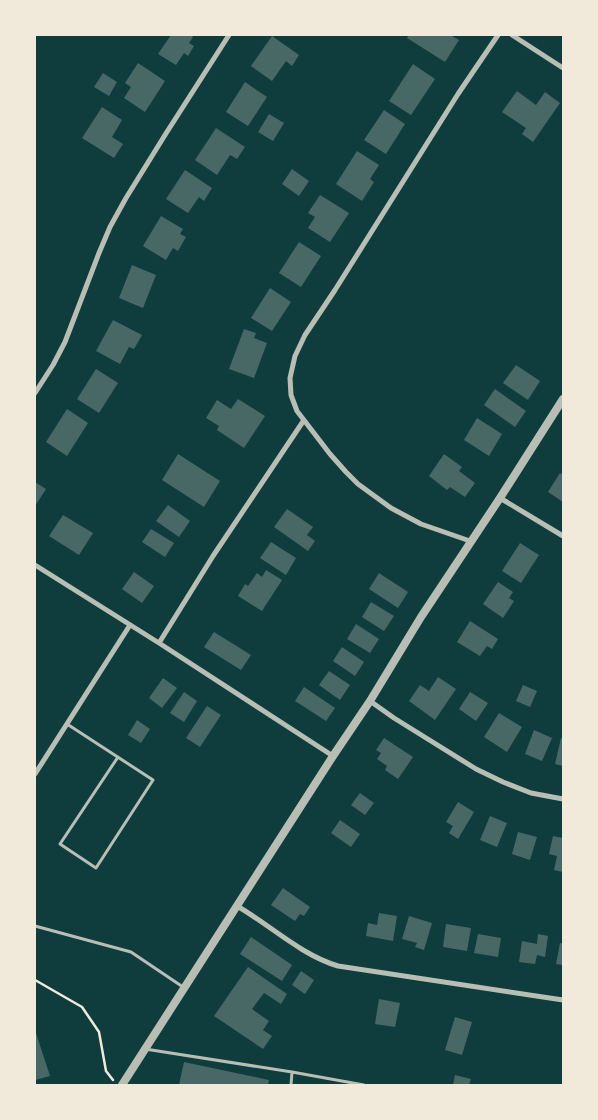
<svg xmlns="http://www.w3.org/2000/svg" width="598" height="1120" font-family="'DejaVu Sans',sans-serif">
<style>
.building{fill:#486865}
.lines{fill:none;stroke-linecap:round;stroke-linejoin:round}
.path{stroke:#f1e9da;stroke-width:2.5}
.service{stroke:#b8beb3;stroke-width:3}
.minor{stroke:#b8beb3;stroke-width:5}
.tertiary{stroke:#b8beb3;stroke-width:8}
</style>
<rect width="100%" height="100%" fill="#0f3d3e"/>
<path class="building" d="M171 35H191L193 37 189 43 194 46 188 56 184 53 176 65 158 54Z
M409 35H450L459 40 445 62 407 38Z
M272 36 299 55 292 66 286 61 272 81 251 66Z
M138 63 165 81 145 112 124 98 131 87 125 83Z
M413 64 435 79 411 115 389 101Z
M103 73 117 82 109 96 94 87Z
M245 82 267 97 248 126 226 112Z
M517 91 536 105 545 92 560 103 533 142 522 134 526 128 502 112Z
M102 107 122 120 112 137 123 144 114 158 82 138Z
M384 110 405 124 386 154 364 140Z
M269 114 284 123 273 141 258 132Z
M216 128 245 147 237 159 230 155 217 175 195 160Z
M357 151 379 165 370 179 374 182 362 201 336 184Z
M292 169 309 181 299 196 282 184Z
M185 170 212 188 204 201 199 197 188 213 166 199Z
M320 195 349 213 330 242 308 228 315 217 308 213Z
M161 216 183 229 180 234 186 237 178 251 173 248 166 260 143 246Z
M299 242 321 256 301 287 279 273Z
M132 265 156 275 143 308 119 298Z
M270 288 291 302 272 331 251 318Z
M113 320 142 335 134 349 129 347 120 364 96 351Z
M244 329 256 333 254 338 267 343 254 378 229 369Z
M516 365 540 381 528 400 503 383Z
M96 369 118 383 99 413 77 399Z
M495 389 526 411 515 427 484 405Z
M238 399 265 416 244 448 217 430 219 426 206 418 217 400 231 409Z
M67 409 88 423 67 456 46 442Z
M477 418 502 434 489 456 464 440Z
M178 454 220 481 204 507 162 480Z
M444 454 462 467 459 471 475 483 465 497 450 487 447 490 429 476Z
M560 473 563 475V502L548 492Z
M35 482 46 489 35 506Z
M168 505 190 521 179 537 156 521Z
M287 509 313 527 307 535 315 541 308 551 274 527Z
M63 515 93 533 79 555 49 536Z
M151 529 174 543 165 557 142 542Z
M271 542 296 558 286 575 260 558Z
M520 543 539 555 521 583 502 571Z
M266 570 282 580 262 611 238 596 245 584 248 586 257 573 262 577Z
M134 572 154 586 142 603 122 589Z
M379 573 408 592 398 608 369 589Z
M498 582 513 592 509 598 514 601 503 618 483 604Z
M371 602 394 616 384 631 362 617Z
M470 621 498 639 492 649 487 646 480 656 457 642Z
M356 624 379 639 370 653 347 639Z
M214 632 251 655 241 670 204 647Z
M342 647 364 662 355 676 333 661Z
M329 671 350 685 340 700 319 685Z
M438 677 456 689 435 720 409 701 420 685 429 691Z
M163 678 177 688 162 708 149 698Z
M523 685 537 691 530 707 516 701Z
M304 687 335 708 326 721 295 701Z
M184 692 197 701 184 722 170 713Z
M470 692 488 703 476 721 459 709Z
M207 706 221 715 200 747 186 738Z
M499 713 522 727 507 752 484 737Z
M137 720 150 729 141 743 128 735Z
M534 730 552 738 542 761 525 754Z
M384 738 413 757 398 779 385 770 387 766 377 759 381 753 376 750Z
M561 738 563 739V766L555 764Z
M360 793 374 803 365 815 351 805Z
M458 802 474 812 458 839 449 833 453 826 446 822Z
M490 816 507 823 497 847 480 840Z
M340 820 360 834 351 847 331 833Z
M518 832 537 837 530 860 512 854Z
M553 836 563 838V872L554 870 557 856 549 854Z
M283 888 310 907 304 916 300 914 295 921 271 905Z
M379 913 397 916 393 941 366 936 368 923 377 925Z
M409 916 432 923 424 950 415 947 417 943 402 939Z
M446 924 471 928 467 951 443 947Z
M478 934 501 938 498 957 474 953Z
M538 934 548 936 545 957 537 955 535 964 519 962 522 941 537 944Z
M251 937 292 965 282 981 240 954Z
M560 943 563 944V965L556 964Z
M248 967 287 994 281 1004 264 993 252 1009 269 1021 263 1030 272 1036 263 1049 214 1016Z
M301 971 314 980 305 994 292 985Z
M379 999 400 1003 395 1027 375 1024Z
M455 1017 472 1022 462 1055 445 1050Z
M35 1030 50 1076 35 1080Z
M184 1062 269 1080 268 1085H179Z
M455 1075 471 1079 469 1085H453Z"/>
<g class="lines">
<path class="path" d="M35 980 82 1007 99 1032 106 1071 113 1080"/>
<path class="service" d="M67 724 153 780 96 868 60 844 118 757
M35 926 131 952 183 987
M145 1049 292 1072 364 1085
M291 1085 292 1072"/>
<path class="minor" d="M512 35 563 68
M35 393 53 365 65 342 99 253 110 227 126 198 165 135 229 35
M500 498 563 536
M470 541 421 524 391 508 358 484 346 472 330 454 297 411 291 395 290 378 295 356 305 335 335 290 458 94 498 35
M35 565 159 643 333 756
M159 643 213 556 304 420
M370 701 394 718 476 769 503 782 531 793 563 799
M35 774 130 625
M237 906C270 925 301 955 338 966L563 1000"/>
<path class="tertiary" d="M122 1085 333 756 370 701 421 617 500 498 563 399"/>
</g>
<rect width="598" height="1120" fill="none" stroke="#f1e9da" stroke-width="72"/>
</svg>
